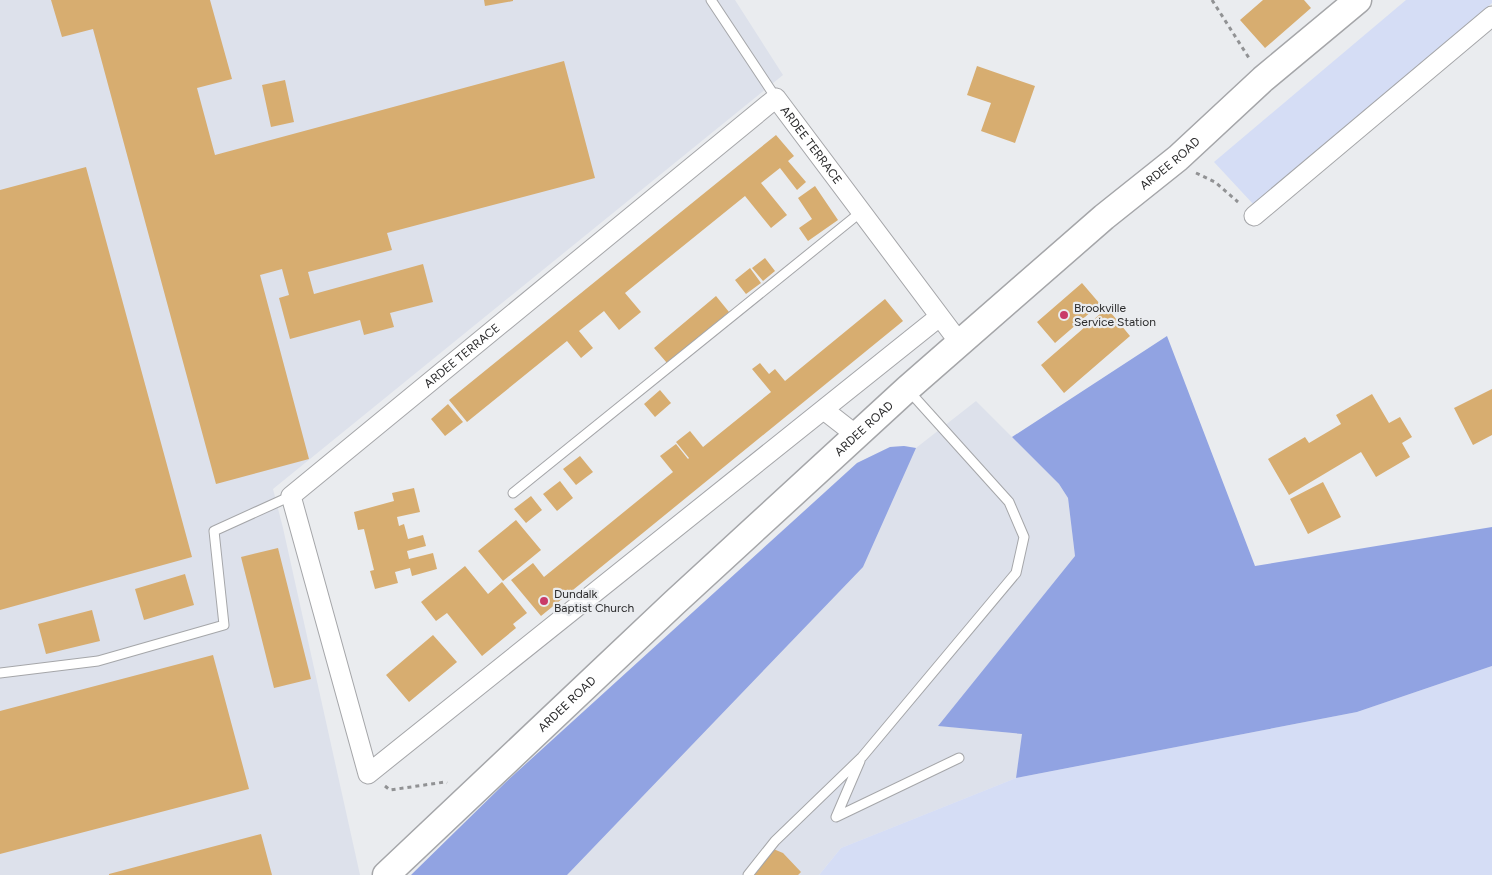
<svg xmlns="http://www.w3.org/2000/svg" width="1492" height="875" font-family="Figtree,sans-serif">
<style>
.built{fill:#dde1eb}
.green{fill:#d5ddf5}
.forest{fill:#91a3e2}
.building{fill:#d7ad70}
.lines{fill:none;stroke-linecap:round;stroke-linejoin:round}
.service-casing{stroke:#a5a6a9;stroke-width:11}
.minor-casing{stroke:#a5a6a9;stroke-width:21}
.secondary-casing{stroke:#a5a6a9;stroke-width:29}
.path{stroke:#919294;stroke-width:3;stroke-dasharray:4 4;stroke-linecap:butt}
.service{stroke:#fff;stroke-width:9}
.minor{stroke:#fff;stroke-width:19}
.secondary{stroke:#fff;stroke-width:26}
.poi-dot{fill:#c93b68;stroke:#eaecef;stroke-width:2}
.labels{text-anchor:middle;stroke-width:4.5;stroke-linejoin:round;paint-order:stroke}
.street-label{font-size:12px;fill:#2a2a2b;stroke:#eaecef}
.poi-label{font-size:12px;fill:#2a2a2b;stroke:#eaecef;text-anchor:start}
</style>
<rect width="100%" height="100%" fill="#eaecef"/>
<path class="built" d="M0 0H735L783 75 273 489 283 528 360 875H0Z
M976 401 1059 484 1068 498 1075 556 939 726 1023 734 1016 778 841 848 819 875H411L507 781 857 463 890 447 904 446 916 448Z"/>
<path class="green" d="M1406 0H1492V3L1254 205 1214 162Z
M1492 666V875H819L841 848 1016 778 1357 712Z"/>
<path class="forest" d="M1167 336 1255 566 1492 527V666L1357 712 1016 778 1022 734 938 726 1075 556 1068 498 1059 484 1012 437Z
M904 446 916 448 863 567 567 875H411L507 781 857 463 890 447Z"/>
<path class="building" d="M51 0H210L232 79 197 88 215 155 564 61 595 178 387 233 392 250 308 272 314 294 423 264 433 302 390 313 394 327 364 335 360 320 290 339 279 298 289 295 282 269 260 275 309 459 216 484 93 29 62 37Z
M484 0H513V1L485 6Z
M1263 0H1304L1311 8 1265 48 1240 20Z
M977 66 1035 86 1015 143 981 131 991 103 967 95Z
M285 80 294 122 271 127 262 85Z
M776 135 794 156 788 161 806 182 797 190 780 168 761 183 787 215 771 228 745 196 625 293 641 312 619 330 604 311 579 331 593 348 581 358 567 341 467 422 449 400Z
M86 167 192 557 0 610V190Z
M815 186 838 220 808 241 799 228 812 219 798 198Z
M765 258 775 271 763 281 752 268Z
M750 268 761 283 746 294 735 280Z
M1082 283 1100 304 1055 343 1037 322Z
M716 296 729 312 667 363 654 348Z
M885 299 903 321 541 616 511 580 533 563 544 577 673 472 660 456 676 444 688 459 689 458 676 442 690 431 703 447 771 392 752 369 760 363 769 374 775 369 785 381Z
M1107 308 1130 336 1064 393 1041 365Z
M1492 389V435L1473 445 1454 408Z
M660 390 671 403 655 417 644 404Z
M1372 394 1389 423 1400 417 1412 437 1402 443 1410 457 1376 477 1361 452 1289 495 1268 459 1305 437 1309 443 1341 424 1336 415Z
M448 404 463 422 445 436 431 419Z
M580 456 593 472 576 485 563 469Z
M560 481 573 498 557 511 543 494Z
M1323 482 1341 517 1308 534 1290 499Z
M414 488 420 512 397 517 399 526 404 524 408 539 423 535 426 546 407 551 409 559 433 553 437 569 412 576 410 568 395 572 398 583 375 589 370 571 374 570 364 529 358 530 354 512 394 501 392 493Z
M531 496 542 510 526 523 514 509Z
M516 520 541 550 503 581 478 551Z
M278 548 311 679 274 688 241 557Z
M465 566 488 594 502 582 527 613 513 624 516 628 482 656 447 613 436 621 421 602Z
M185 574 194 605 144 620 135 589Z
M92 610 100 641 46 654 38 624Z
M433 635 457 662 409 702 386 675Z
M213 655 249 789 0 854V711Z
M261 834 272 875H109V874Z
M771 848 783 853 801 872 798 875H753Z"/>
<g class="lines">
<defs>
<path id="service" d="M711 0 776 98
M513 493 861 212
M0 673 98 661 224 625 214 531 291 496
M860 761 836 817 959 758
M748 875 775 841 862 757 1016 573 1024 537 1009 502 909 391"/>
<g id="minor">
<path d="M1254 216 1492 16"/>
<path id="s1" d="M939 317 368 774 291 496 776 98 959 342"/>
<path d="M824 410 856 435"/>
</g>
<g id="secondary">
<path id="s2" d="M386 875 674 603 907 389 1104 217 1178 158 1263 79 1358 0"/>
</g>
</defs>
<use href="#service" class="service-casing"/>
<use href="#minor" class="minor-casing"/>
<use href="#secondary" class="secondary-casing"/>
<path class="path" d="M1212 0 1249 58
M1196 173 1215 182 1238 202
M385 786 390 790 445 782 447 783"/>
<use href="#service" class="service"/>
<use href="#minor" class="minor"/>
<use href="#secondary" class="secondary"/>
</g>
<g class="poi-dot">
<circle cx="1064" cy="315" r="5"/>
<circle cx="544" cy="601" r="5"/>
</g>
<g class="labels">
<g class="street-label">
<text dy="4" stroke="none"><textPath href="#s1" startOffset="1706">ARDEE TERRACE</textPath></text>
<text dy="4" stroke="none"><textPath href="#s2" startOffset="1059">ARDEE ROAD</textPath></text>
<text dy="4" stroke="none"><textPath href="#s1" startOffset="1241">ARDEE TERRACE</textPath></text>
<text dy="4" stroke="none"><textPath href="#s2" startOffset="654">ARDEE ROAD</textPath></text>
<text dy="4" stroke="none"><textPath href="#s2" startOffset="249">ARDEE ROAD</textPath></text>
</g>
<g class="poi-label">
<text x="1074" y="312">Brookville<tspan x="1074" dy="14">Service Station</tspan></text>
<text x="554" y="598">Dundalk<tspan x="554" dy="14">Baptist Church</tspan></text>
</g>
</g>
</svg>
